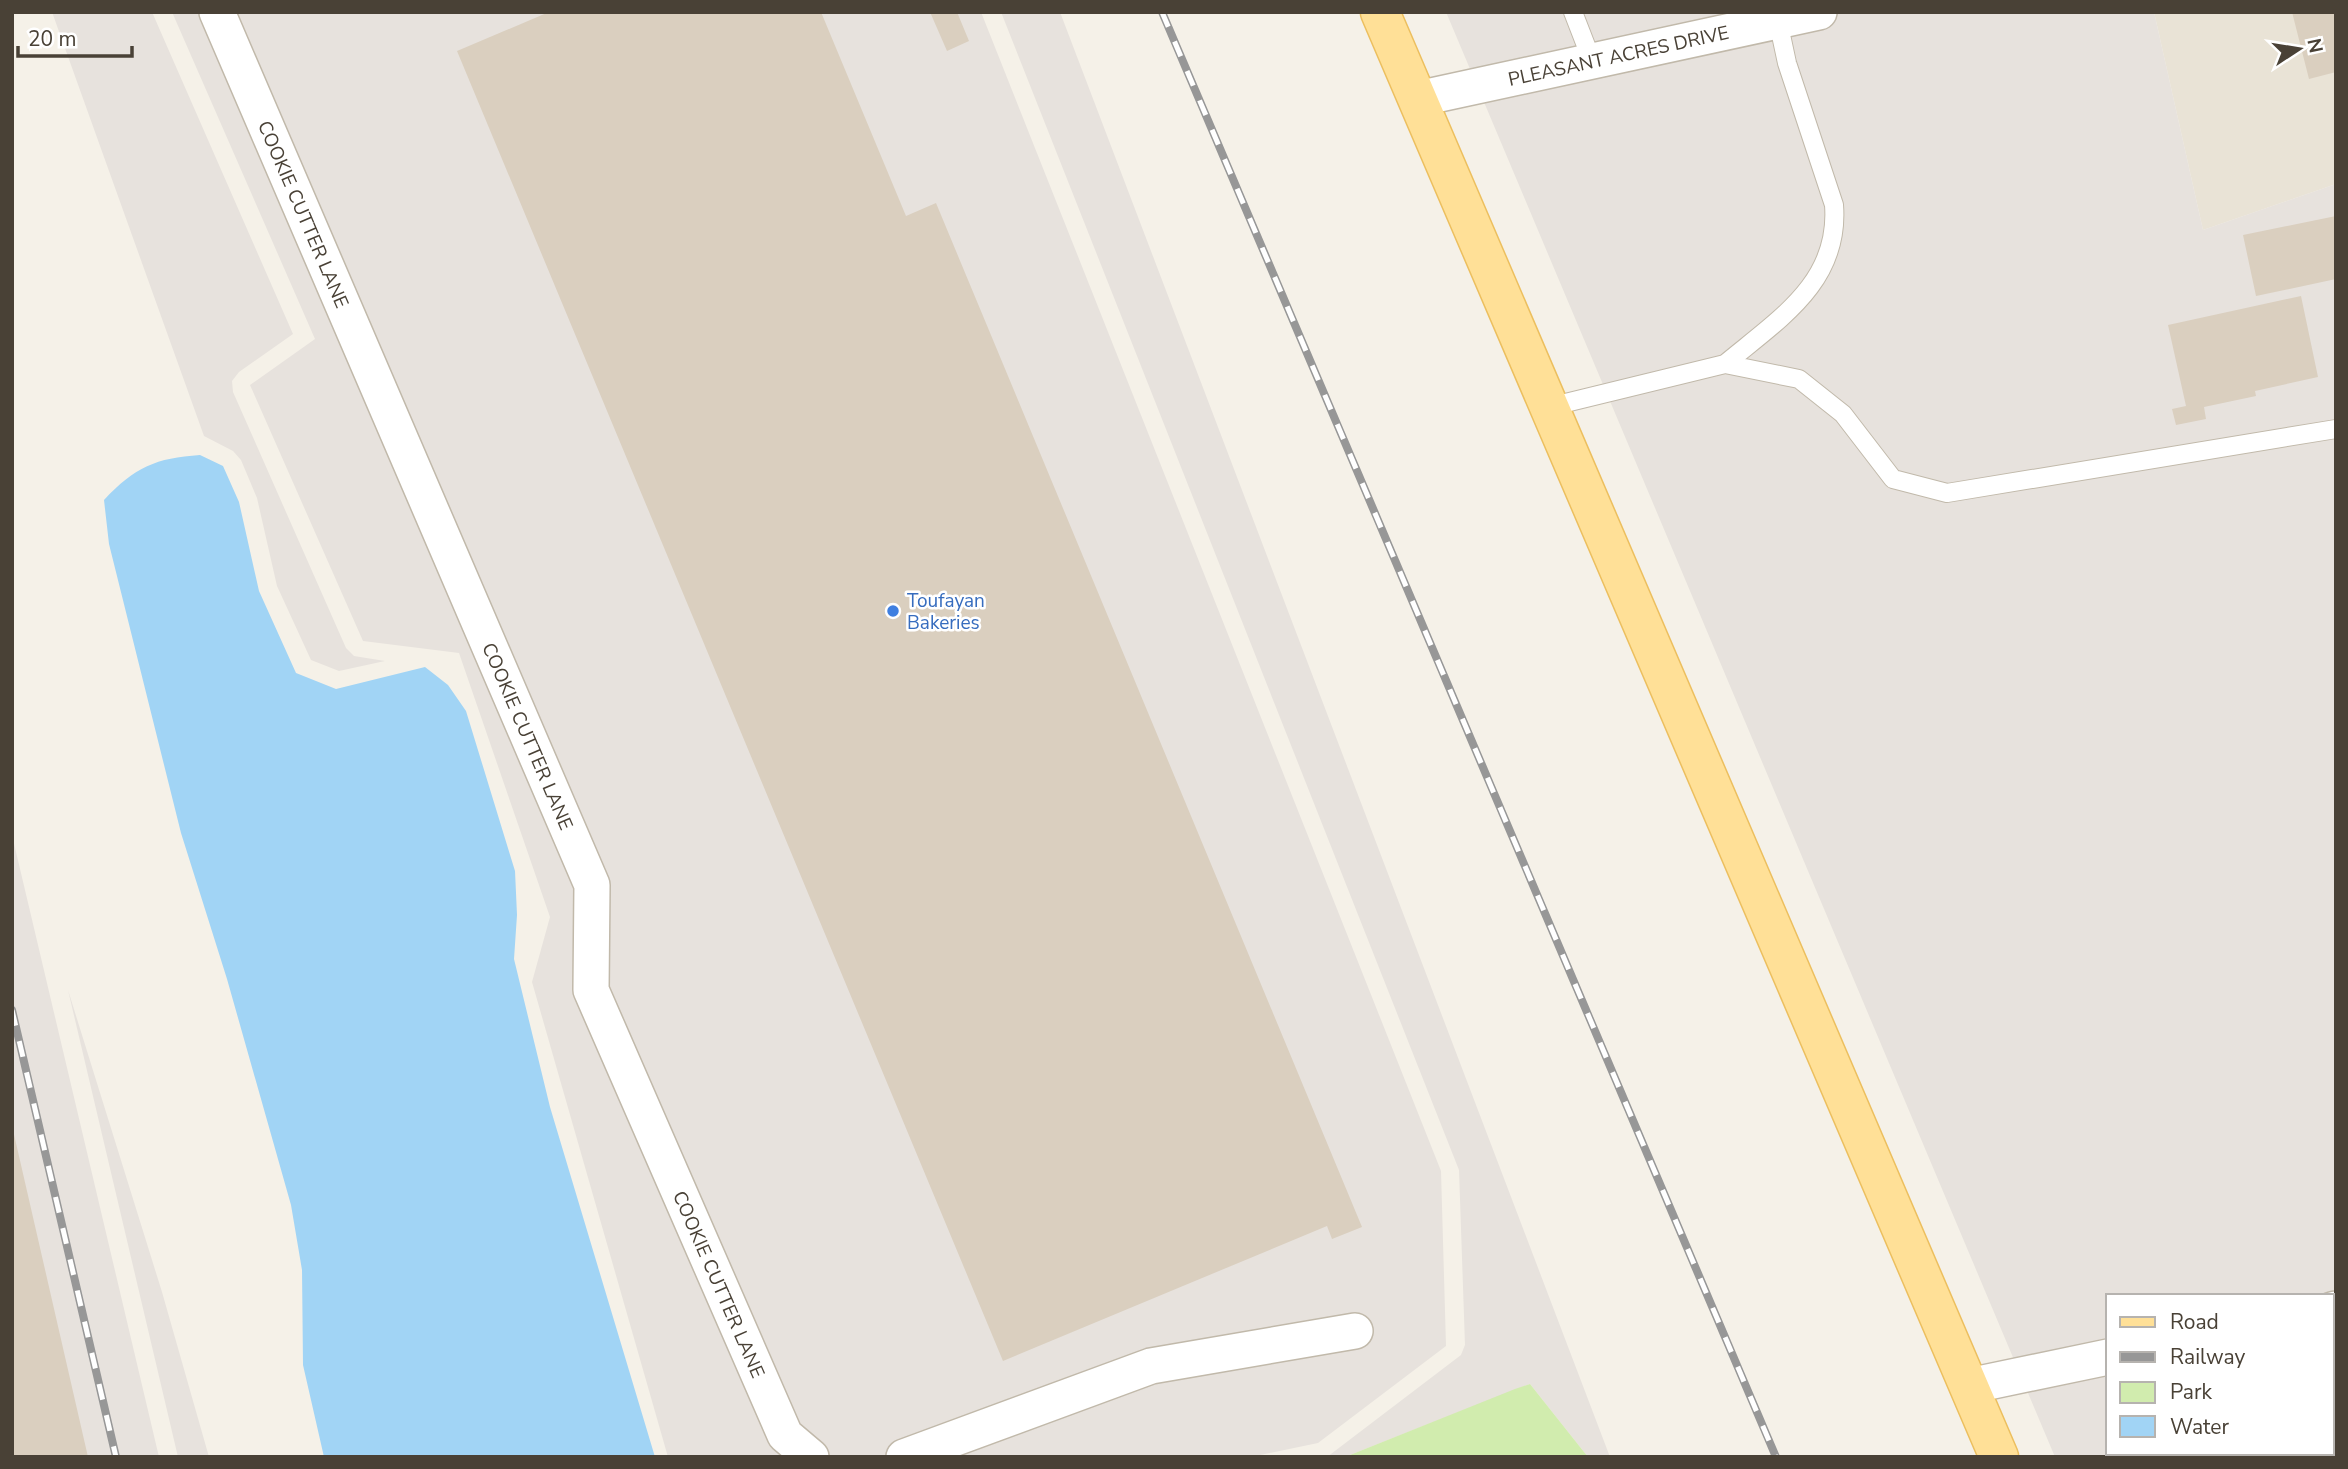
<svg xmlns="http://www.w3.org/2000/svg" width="2348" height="1469" font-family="'Nunito Sans',sans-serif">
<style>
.residential{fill:#e9e3d6}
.industrial{fill:#e7e2dd;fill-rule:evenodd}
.green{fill:#d1ecae}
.water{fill:#a1d4f5}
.building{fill:#dacfbf}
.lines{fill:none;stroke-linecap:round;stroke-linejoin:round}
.lane-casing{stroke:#c1b9aa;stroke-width:20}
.street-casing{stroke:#c1b9aa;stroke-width:38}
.primary-casing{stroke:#ecbf5f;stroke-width:41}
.lane{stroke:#fff;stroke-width:18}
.street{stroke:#fff;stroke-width:35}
.primary{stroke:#ffe097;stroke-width:38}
.rail-casing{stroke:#979797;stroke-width:8}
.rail{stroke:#fff;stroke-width:5;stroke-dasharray:16;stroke-linecap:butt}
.shop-dot{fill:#3f7fe0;stroke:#fff;stroke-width:2.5}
.labels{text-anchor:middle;stroke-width:5;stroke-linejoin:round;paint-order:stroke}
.street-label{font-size:19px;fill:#494136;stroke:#fff}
.shop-label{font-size:19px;fill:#366cbe;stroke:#fff;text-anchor:start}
</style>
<rect width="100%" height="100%" fill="#f5f1e8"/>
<path class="residential" d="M2154 12H2336V184L2203 230Z"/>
<path class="industrial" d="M52 12H152L293 334 239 372 232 381 233 392 346 648 354 656 385 661 339 671 311 660 277 586 257 498 241 460 233 451 204 436Z
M172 12H981L1441 1171 1446 1346 1318 1443 1251 1457H668L532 982 550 917 459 653 363 641 250 385 315 339Z
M1001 12H1060L1610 1457H1588L1530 1384 1345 1457H1327L1461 1355 1465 1345 1459 1170Z
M1446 12H2154L2203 230 2336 184V1457H2055ZM2108 1296H2332V1453H2108Z
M12 835 159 1457H12Z
M68 990 162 1292 209 1457H178Z"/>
<path class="green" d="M1530 1384 1588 1457H1345L1515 1389Z"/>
<path class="water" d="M200 455 223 466 239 502 259 591 296 673 336 689 425 667 448 685 466 711 515 871 517 915 514 959 550 1107 655 1457H324L303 1365 302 1270 291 1205 227 979 181 833 109 544 104 500C135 467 156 458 200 455Z"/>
<path class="building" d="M549 12H821L906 216 936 203 1362 1227 1332 1239 1327 1226 1003 1361 457 51Z
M930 12H957L969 41 947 51Z
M2292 12H2336V72L2309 79Z
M2336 216V279L2256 296 2243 235Z
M2301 296 2318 377 2255 391 2256 396 2204 407 2206 419 2176 425 2172 409 2186 406 2168 325Z
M13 1130 88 1457H12Z"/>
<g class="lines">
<defs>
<path id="lane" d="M1573 12 1592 61
M1725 364C1779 319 1840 282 1834 205L1787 63 1778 21
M1549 407 1725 364 1799 379 1843 414 1893 479 1947 493 2336 429
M2332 1386 2336 1403
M2332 1438H2336
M2248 1457 2264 1453"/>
<g id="street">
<path id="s1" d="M217 12 592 885 591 990 785 1435 811 1457"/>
<path id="s2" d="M1417 99 1819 12"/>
<path d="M2332 1310 2336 1309"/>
<path d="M1969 1386 2108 1357"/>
<path d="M904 1457 1151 1366 1355 1331"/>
</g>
<path id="primary" d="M1380 12 1999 1457"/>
</defs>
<use href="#lane" class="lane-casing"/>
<use href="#street" class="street-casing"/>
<use href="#primary" class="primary-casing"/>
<use href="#lane" class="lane"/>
<use href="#street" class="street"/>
<use href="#primary" class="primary"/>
<defs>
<path id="rail" d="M1162 12 1776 1457
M12 1010 116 1457"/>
</defs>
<use href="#rail" class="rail-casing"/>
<use href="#rail" class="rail"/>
</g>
<circle class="shop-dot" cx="893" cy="611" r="7"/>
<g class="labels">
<g class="street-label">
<text dy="7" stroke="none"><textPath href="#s2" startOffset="206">PLEASANT ACRES DRIVE</textPath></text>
<text dy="7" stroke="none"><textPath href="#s1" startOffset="220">COOKIE CUTTER LANE</textPath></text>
<text dy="7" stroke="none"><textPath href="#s1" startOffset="788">COOKIE CUTTER LANE</textPath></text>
<text dy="7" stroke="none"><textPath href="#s1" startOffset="1376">COOKIE CUTTER LANE</textPath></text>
</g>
<g class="shop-label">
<text x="907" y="607">Toufayan<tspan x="907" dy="22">Bakeries</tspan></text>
</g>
</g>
<rect width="2348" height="1469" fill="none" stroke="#494136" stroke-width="28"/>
<rect x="2106" y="1294" width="228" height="161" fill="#ffffff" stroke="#b6b3af" stroke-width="2"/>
<rect x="2120" y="1317" width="35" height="10" fill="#ffe097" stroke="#b6b3af" stroke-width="2"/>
<text x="2170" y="1329" font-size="21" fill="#494136">Road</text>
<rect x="2120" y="1352" width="35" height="10" fill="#979797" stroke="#b6b3af" stroke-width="2"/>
<text x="2170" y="1364" font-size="21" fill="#494136">Railway</text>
<rect x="2120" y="1382" width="35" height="21" fill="#d1ecae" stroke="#b6b3af" stroke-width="2"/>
<text x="2170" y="1399" font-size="21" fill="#494136">Park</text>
<rect x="2120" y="1416" width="35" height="21" fill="#a1d4f5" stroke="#b6b3af" stroke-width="2"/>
<text x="2170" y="1434" font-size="21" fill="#494136">Water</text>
<g transform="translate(2299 49) rotate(78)" stroke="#ffffff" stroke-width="5" paint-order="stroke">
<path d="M0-5L12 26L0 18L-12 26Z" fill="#494136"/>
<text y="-10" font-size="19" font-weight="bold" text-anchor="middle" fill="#494136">N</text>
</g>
<path d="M18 46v10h114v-10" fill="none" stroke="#494136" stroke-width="3.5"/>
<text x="28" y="46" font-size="21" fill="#494136" stroke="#ffffff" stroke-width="5" paint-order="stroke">20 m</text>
</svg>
